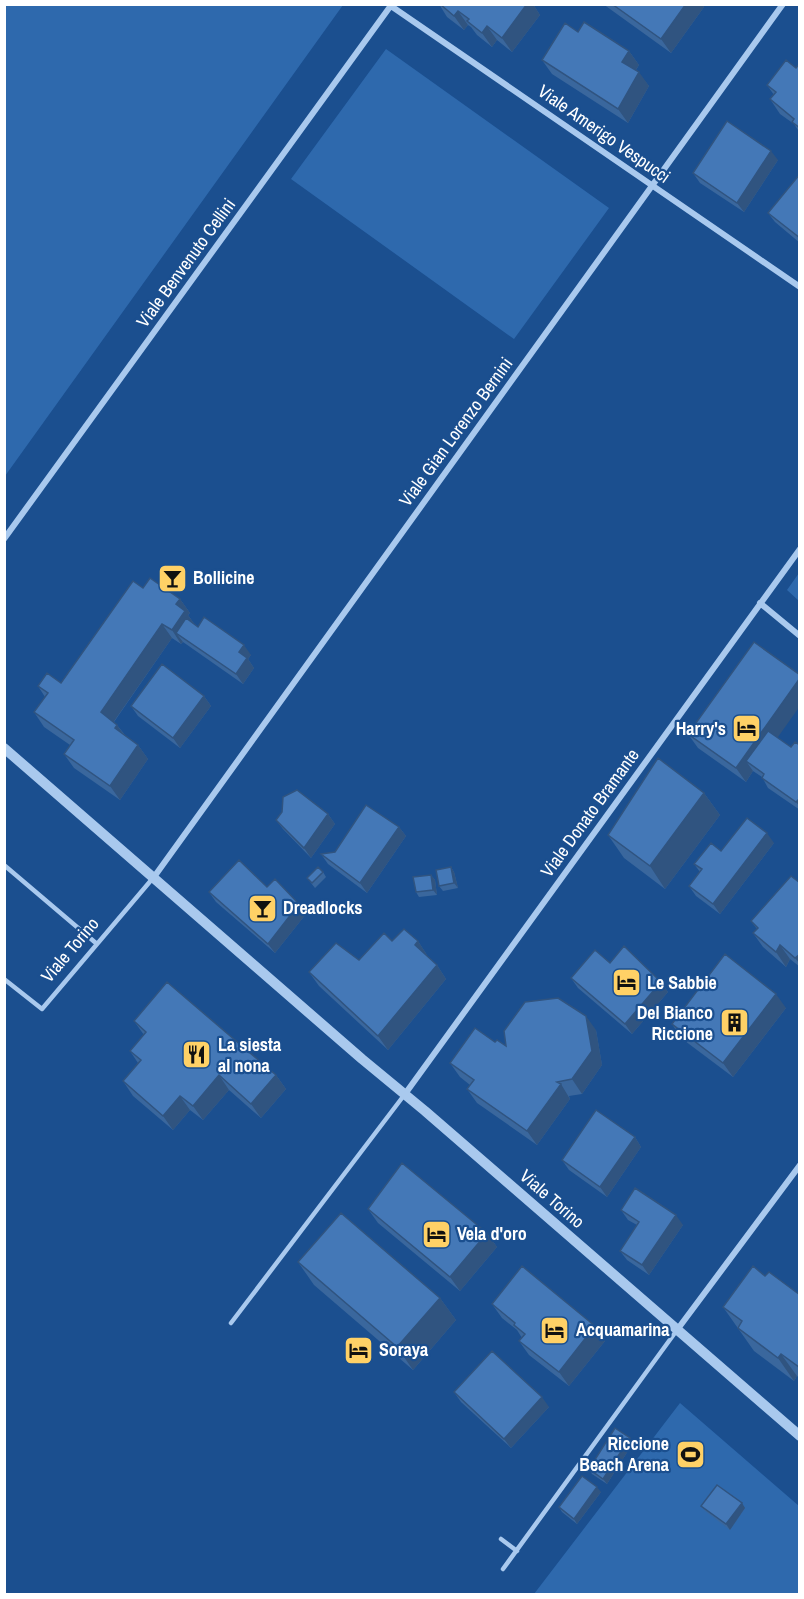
<svg xmlns="http://www.w3.org/2000/svg" width="804" height="1599" font-family="'Archivo Narrow',sans-serif">
<style>
.green{fill:#2e69ad}
.lines{fill:none;stroke-linecap:round;stroke-linejoin:round}
.service{stroke:#a9c9ee;stroke-width:4.5}
.minor{stroke:#a9c9ee;stroke-width:6}
.tertiary{stroke:#a9c9ee;stroke-width:10}
.wall{fill:#3a679d}
.shaded-wall{fill:#305480}
.building{fill:#4478b7;stroke:#305480;stroke-width:1.5}
.labels{text-anchor:middle;stroke-width:4.5;stroke-linejoin:round;paint-order:stroke}
.street-label{font-size:18px;fill:#fff;stroke:#1b4f8f}
.poi-label{font-size:18px;font-weight:bold;fill:#fff;stroke:#1b4f8f;text-anchor:start}
</style>
<rect width="100%" height="100%" fill="#1b4f8f"/>
<path class="green" d="M5 4 343 5 5 476 4 5Z
M386 49 609 208 514 339 291 179Z
M799 573V601L787 590Z
M680 1403 799 1506V1594H534Z"/>
<g class="lines">
<path class="service" d="M4 865 97 944
M4 979 42 1009 153 878
M231 1323 405 1094
M501 1539 517 1551
M503 1569 677 1330"/>
<path class="minor" d="M391 6 800 287
M4 539 392 4
M760 603 800 636
M154 877 783 4
M405 1094 800 549
M677 1330 800 1165"/>
<path class="tertiary" d="M4 748 362 1059 425 1111 800 1436"/>
</g>
<path class="wall" d="M439 4H533L540 15 512 52 497 40 492 47 477 35 471 27 468 25 464 30 447 17Z
M603 4H703L704 7 671 53Z
M578 32 629 51 639 65 636 70 649 86 628 123 552 74 542 60Z
M800 63V133L794 124 780 114 770 99 774 95 767 85 796 68Z
M778 160 744 212 700 183 693 173Z
M800 174V243L775 222 768 213Z
M143 588 180 599 190 613 188 615 195 625 251 655 248 659 254 668 243 684 183 642 181 644 172 638 114 722 117 725 125 735 138 745 148 759 120 800 74 768 64 754 70 745 44 727 34 712 45 697 38 686 61 683Z
M204 696 211 706 180 748 138 716 131 706Z
M688 734 777 738 791 747 800 745V810L768 788 762 777 753 771 746 782 698 748Z
M704 793 720 815 665 889 624 858 608 835Z
M328 814 335 824 311 858 283 829 276 820Z
M399 827 406 836 367 893 328 864 321 854 335 852Z
M774 843 720 914 696 896 689 886 700 872 694 864Z
M451 867 454 872 458 888 443 891 439 886Z
M323 872 326 877 315 888 307 878Z
M431 875 435 880 437 895 419 897 416 892Z
M800 883V967L790 959 786 967 763 947 753 933 757 929 751 921Z
M267 887 306 914 275 953 216 902 209 892Z
M392 941H418L427 955V956L437 965 446 979 388 1050 319 986 309 972 359 960Z
M610 963 661 982 668 992 632 1034 578 988 571 978Z
M786 1008 733 1077 681 1038 672 1024Z
M134 1021 276 1075 286 1089 261 1118 229 1090 203 1120 190 1110 173 1130 133 1096 123 1081 138 1063 130 1051 144 1035Z
M596 1030 602 1065 582 1094 569 1096 570 1099 537 1145 477 1103 467 1089 470 1085 460 1077 450 1063 495 1042 506 1046Z
M635 1137 641 1147 607 1197 569 1170 562 1160Z
M368 1209 487 1233 497 1247 460 1291 378 1223Z
M621 1210 683 1225 649 1275 627 1260 620 1251 637 1225 628 1220Z
M298 1262 440 1298 456 1320 413 1370 314 1285Z
M765 1276 800 1295V1378L797 1376 794 1381 754 1351 723 1307Z
M492 1304 605 1341 569 1386 529 1355 519 1341 522 1338 517 1330 502 1318Z
M454 1392 549 1407 511 1448 461 1402Z
M633 1443 607 1484 592 1474 589 1469Z
M601 1492 577 1524 562 1512 559 1507Z
M742 1503 745 1508 730 1530 705 1511 701 1506Z"/>
<path class="shaded-wall" d="M527 4H533L540 15 512 52 502 38Z
M686 4H703L704 7 671 53 661 39Z
M458 11 468 25 464 30 454 16Z
M487 26 497 40 492 47 482 33Z
M629 51 639 65 632 76 622 62Z
M639 72 649 86 628 123 618 109Z
M771 151 778 160 744 212 737 203Z
M180 599 190 613 188 615 195 625 176 633 183 642 181 644 172 630 176 604Z
M162 624 172 638 110 727 101 712Z
M244 645 251 655 248 659 254 668 243 684 236 674 239 652Z
M800 678V706L756 768 746 761 753 771 746 782 736 768Z
M204 696 211 706 180 748 173 738Z
M117 725 127 739 115 728Z
M138 745 148 759 120 800 110 786Z
M704 793 720 815 665 889 650 866Z
M800 798V807L796 802Z
M328 814 335 824 311 858 304 848Z
M399 827 406 836 367 893 360 883Z
M767 833 774 843 720 914 713 904Z
M451 867 454 872 458 888 454 883Z
M431 875 435 880 437 895 433 890Z
M299 904 306 914 275 953 268 944Z
M418 941 427 955 425 959 415 945Z
M780 945 790 959 786 967 776 952Z
M800 954V964L795 958Z
M437 965 446 979 388 1050 378 1036Z
M661 982 668 992 632 1034 625 1024Z
M776 994 786 1008 733 1077 723 1063Z
M586 1016 596 1030 602 1065 582 1094 572 1079Z
M219 1075 229 1090 203 1120 193 1106Z
M276 1075 286 1089 261 1118 251 1104Z
M561 1084 570 1099 537 1145 527 1131Z
M180 1096 190 1110 173 1130 163 1116Z
M635 1137 641 1147 607 1197 600 1187Z
M676 1215 683 1225 649 1275 642 1265Z
M487 1233 497 1247 460 1291 450 1277Z
M440 1298 456 1320 413 1370 397 1347Z
M595 1326 605 1341 569 1386 559 1372Z
M781 1354 797 1376 794 1381 778 1358Z
M542 1397 549 1407 511 1448 504 1439Z
M630 1438 633 1443 607 1484 603 1479Z
M597 1487 601 1492 577 1524 574 1519Z
M742 1503 745 1508 730 1530 726 1524Z"/>
<path class="building" d="M440 4H527L502 38 487 26 482 33 467 21 469 19 458 11 454 16Z
M612 4H686L661 39Z
M584 22 629 51 622 62 639 72 618 109 542 60 565 23 578 32Z
M786 60 796 68 800 63V128L792 122 794 119 770 99 776 92 767 85Z
M727 121 771 151 737 203 693 173Z
M800 174V238L768 213Z
M150 578 180 599 176 604 185 611 172 630 162 624 101 712 117 725 115 728 138 745 110 786 64 754 74 740 34 712 48 693 38 686 47 673 61 683 133 581 143 588Z
M204 617 244 645 239 652 247 658 236 674 176 633 186 618 198 627Z
M754 642 800 675V678L736 768 688 734Z
M162 664 204 696 173 738 131 706Z
M768 731 791 747 795 742 800 745V798L796 802 762 778 764 774 746 761Z
M658 758 704 793 650 866 608 835Z
M297 790 328 814 304 848 276 820 282 812 283 797Z
M366 805 399 827 360 883 321 854 335 852Z
M747 818 767 833 713 904 689 886 702 869 694 864 711 843 721 851Z
M239 860 267 887 275 879 299 904 268 944 209 892Z
M318 867 323 872 312 883 307 878Z
M451 867 454 883 439 886 436 870Z
M431 875 433 890 416 892 413 877Z
M791 876 800 883V954L795 958 780 945 776 952 753 933 758 928 751 921Z
M404 929 418 941 415 945 437 965 378 1036 309 972 336 943 359 960 384 933 392 941Z
M624 946 661 982 625 1024 571 978 595 950 610 963Z
M725 954 776 994 723 1063 672 1024Z
M167 982 276 1075 251 1104 219 1075 193 1106 180 1096 163 1116 123 1081 141 1060 130 1051 146 1032 134 1021Z
M558 998 586 1016 592 1051 572 1079 557 1082 561 1084 527 1131 467 1089 474 1080 450 1063 475 1028 495 1042 497 1040 506 1046 504 1031 525 1002Z
M596 1110 635 1137 600 1187 562 1160Z
M402 1163 487 1233 450 1277 368 1209Z
M635 1188 676 1215 642 1265 620 1251 639 1222 621 1210Z
M341 1213 440 1298 397 1347 298 1262Z
M522 1266 595 1326 559 1372 519 1341 525 1334 514 1325 515 1323 492 1304Z
M753 1266 765 1276 769 1272 800 1295 799 1367 781 1354 778 1358 738 1328 742 1321 723 1307Z
M492 1351 542 1397 504 1439 454 1392Z
M615 1428 630 1438 603 1479 589 1469Z
M582 1476 597 1487 574 1519 559 1507Z
M717 1485 742 1503 726 1524 701 1506Z"/>
<defs>
<symbol id="bar-square" viewBox="-11 -11 22 22"><rect x="-9" y="-9" width="18" height="18" rx="4" fill="#ffd166" stroke="#1b4f8f"/><path d="M-6-5H6L.8 .8V4.5H3.5V6h-7V4.5H-.8V.8Z" fill="#111"/></symbol>
<symbol id="hotel-square" viewBox="-11 -11 22 22"><rect x="-9" y="-9" width="18" height="18" rx="4" fill="#ffd166" stroke="#1b4f8f"/><path d="M-6-4.5h1.5V1H6V5H4.5V3h-9V5H-6ZM-4 0a1.8 1.8 0 1 1 3.6 0ZM.5 0V-2.5h3Q6-2.5 6 0Z" fill="#111"/></symbol>
<symbol id="building-square" viewBox="-11 -11 22 22"><rect x="-9" y="-9" width="18" height="18" rx="4" fill="#ffd166" stroke="#1b4f8f"/><path d="M-4-6H4V6H1V3H-1V6H-4ZM-2.5-4.3h1.7v1.8h-1.7ZM.8-4.3h1.7v1.8H.8ZM-2.5-1h1.7V.8h-1.7ZM.8-1h1.7V.8H.8Z" fill="#111"/></symbol>
<symbol id="restaurant-square" viewBox="-11 -11 22 22"><rect x="-9" y="-9" width="18" height="18" rx="4" fill="#ffd166" stroke="#1b4f8f"/><path d="M-5-6h1v4h1v-4h1v4h1v-4h1v5L-1.5 .5V6h-2V.5L-5-1ZM5-6V6H3V1.5H1.5Q1.5-4 5-6Z" fill="#111"/></symbol>
<symbol id="stadium-square" viewBox="-11 -11 22 22"><rect x="-9" y="-9" width="18" height="18" rx="4" fill="#ffd166" stroke="#1b4f8f"/><path d="M0-5a6.5 5 0 1 0 0 10a6.5 5 0 1 0 0-10ZM-3.5-1.8h7v3.6h-7Z" fill="#111"/></symbol>
</defs>
<g fill-rule="evenodd">
<use href="#bar-square" x="156" y="562" width="33" height="33"/>
<use href="#hotel-square" x="730" y="712" width="33" height="33"/>
<use href="#bar-square" x="246" y="892" width="33" height="33"/>
<use href="#hotel-square" x="610" y="966" width="33" height="33"/>
<use href="#building-square" x="718" y="1006" width="33" height="33"/>
<use href="#restaurant-square" x="180" y="1038" width="33" height="33"/>
<use href="#hotel-square" x="420" y="1218" width="33" height="33"/>
<use href="#hotel-square" x="538" y="1314" width="33" height="33"/>
<use href="#hotel-square" x="342" y="1334" width="33" height="33"/>
<use href="#stadium-square" x="674" y="1438" width="33" height="33"/>
</g>
<g class="labels">
<g class="street-label">
<text transform="translate(604 134) rotate(35)" y="6">Viale Amerigo Vespucci</text>
<text transform="translate(186 263) rotate(-54)" y="6">Viale Benvenuto Cellini</text>
<text transform="translate(456 432) rotate(-54)" y="6">Viale Gian Lorenzo Bernini</text>
<text transform="translate(590 813) rotate(-54)" y="6">Viale Donato Bramante</text>
<text transform="translate(70 950) rotate(-50)" y="6">Viale Torino</text>
<text transform="translate(552 1199) rotate(41)" y="6">Viale Torino</text>
</g>
<g class="poi-label">
<text x="193" y="584">Bollicine</text>
<text x="726" y="735" text-anchor="end">Harry's</text>
<text x="283" y="914">Dreadlocks</text>
<text x="647" y="989">Le Sabbie</text>
<text x="713" y="1019" text-anchor="end">Del Bianco<tspan x="713" dy="21">Riccione</tspan></text>
<text x="218" y="1051">La siesta<tspan x="218" dy="21">al nona</tspan></text>
<text x="457" y="1240">Vela d'oro</text>
<text x="576" y="1336">Acquamarina</text>
<text x="379" y="1356">Soraya</text>
<text x="669" y="1450" text-anchor="end">Riccione<tspan x="669" dy="21">Beach Arena</tspan></text>
</g>
</g>
<rect width="804" height="1599" fill="none" stroke="#ffffff" stroke-width="12"/>
</svg>
